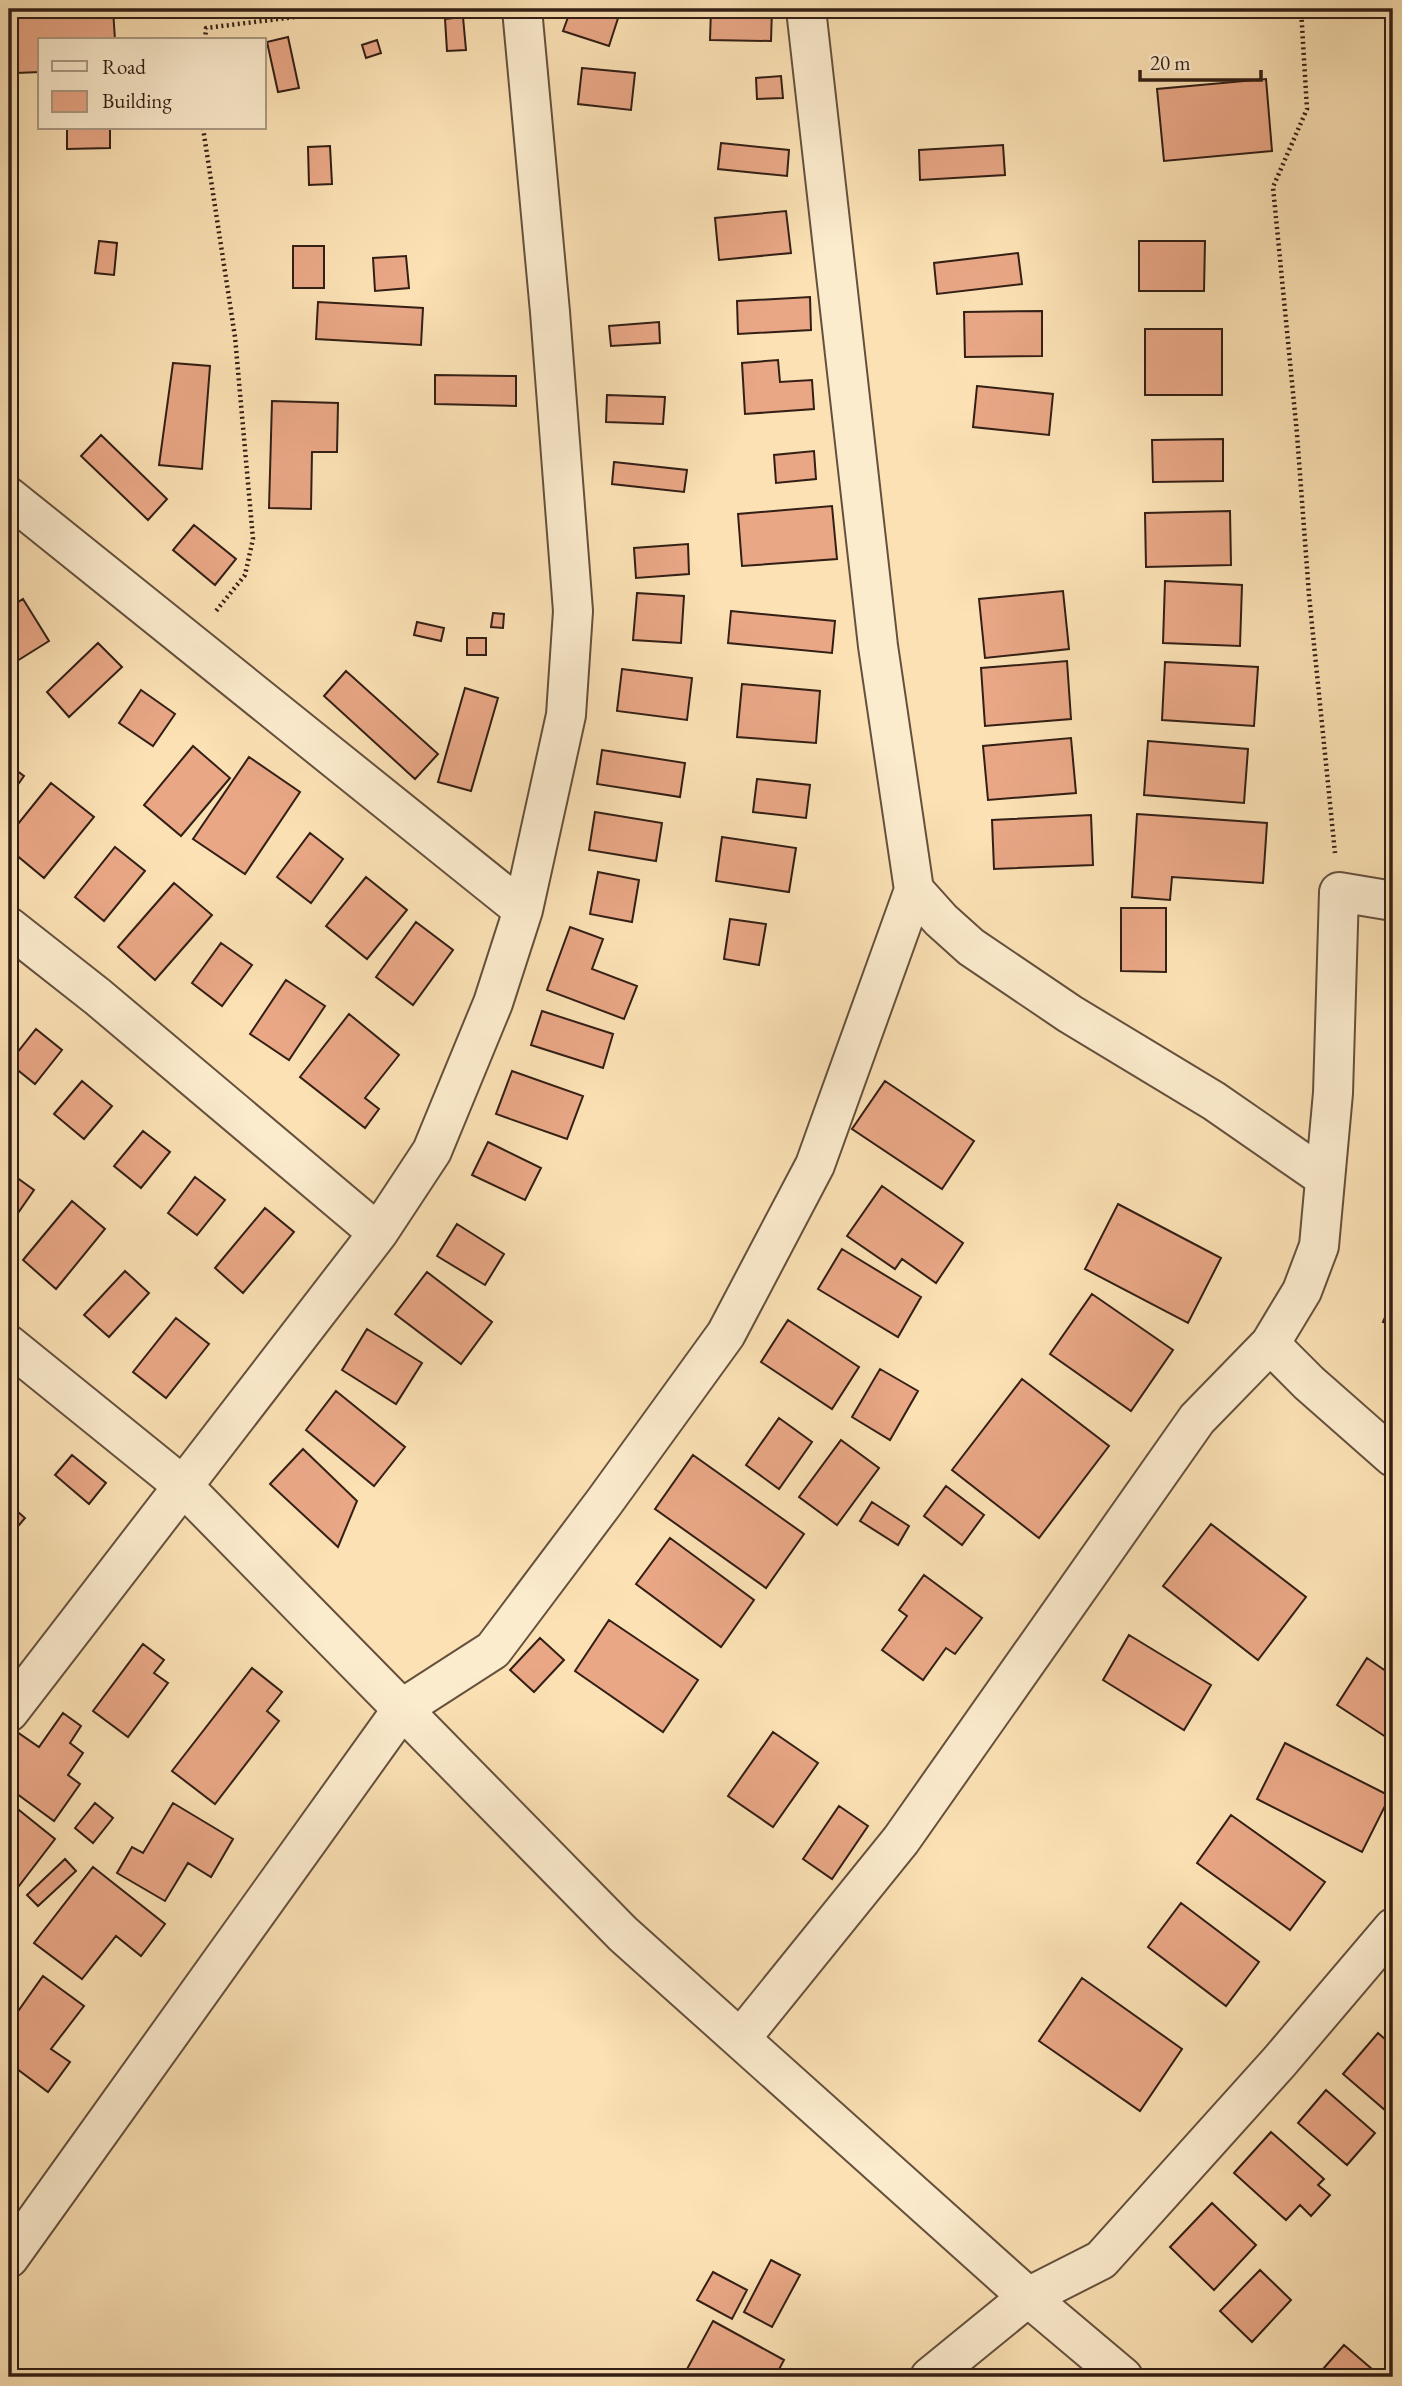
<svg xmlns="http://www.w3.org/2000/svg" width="1402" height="2386" font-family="'EB Garamond',serif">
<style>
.building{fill:#e9a786;stroke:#331f15;stroke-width:2}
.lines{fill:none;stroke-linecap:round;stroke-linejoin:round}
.minor-casing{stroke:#65503d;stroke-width:42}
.tertiary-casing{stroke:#65503d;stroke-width:42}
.path{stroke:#331f15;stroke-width:4.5;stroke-dasharray:2 3.5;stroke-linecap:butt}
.minor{stroke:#fcecce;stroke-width:38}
.tertiary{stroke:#fcecce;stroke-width:38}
</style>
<rect width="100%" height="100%" fill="#fbe1b4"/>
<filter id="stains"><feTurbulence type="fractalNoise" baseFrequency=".00286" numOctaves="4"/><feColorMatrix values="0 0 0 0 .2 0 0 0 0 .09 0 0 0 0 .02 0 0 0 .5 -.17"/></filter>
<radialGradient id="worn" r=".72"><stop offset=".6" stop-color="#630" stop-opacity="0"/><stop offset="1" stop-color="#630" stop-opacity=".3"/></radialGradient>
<path class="building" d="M12 9H113L115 40H40V72L16 73Z
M571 9H621L609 46 563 31Z
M711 9H772L771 41 710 40Z
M463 17 466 50 447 51 445 19Z
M288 37 299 88 278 92 267 42Z
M377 40 381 53 366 58 362 45Z
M582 68 635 73 631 110 578 104Z
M781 76 783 98 757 99 756 78Z
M1266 79 1272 151 1164 161 1157 89Z
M67 128H110V148L67 149Z
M721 143 789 150 787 176 718 169Z
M1003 145 1005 175 920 180 919 150Z
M330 146 332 184 309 185 308 147Z
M786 211 791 253 719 260 715 218Z
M99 241 117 243 114 275 95 273Z
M1139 241H1205L1204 291H1139Z
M293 246H324V288H293Z
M1018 253 1022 284 937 294 934 263Z
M406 256 409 288 375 291 373 258Z
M810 297 811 330 738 334 737 301Z
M318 302 423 308 421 345 316 339Z
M1042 311V356L965 357 964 312Z
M659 322 660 343 611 346 609 326Z
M1145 329H1222V395H1145Z
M778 360 780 382 812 380 814 409 745 414 742 363Z
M173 363 210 366 202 469 159 465Z
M435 375 516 376V406L435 404Z
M977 386 1053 394 1049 435 973 427Z
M607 395 665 397 663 424 606 422Z
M272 401 338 403 337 452H312L311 509 269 508Z
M101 435 167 499 148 520 81 456Z
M1223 439V481L1153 482 1152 440Z
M814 451 816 479 776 483 774 455Z
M614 462 687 470 684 492 612 484Z
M832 506 837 559 742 566 738 514Z
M1230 511 1231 565 1146 567 1145 513Z
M194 525 236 559 215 585 173 550Z
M688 544 689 574 636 578 634 548Z
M1165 581 1242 585 1240 646 1163 643Z
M1063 591 1069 649 985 658 979 599Z
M637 593 684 596 681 643 633 640Z
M23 599 49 641 9 666V608Z
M731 611 835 621 832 653 728 643Z
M493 613 504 614 503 628 491 627Z
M417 622 444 628 441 641 414 635Z
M467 638H486V655H467Z
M98 643 122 667 69 717 47 692Z
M1067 661 1071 719 985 726 981 668Z
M1165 662 1258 667 1254 726 1162 720Z
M622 669 692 678 687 720 617 711Z
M346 671 438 754 415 779 324 696Z
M742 684 820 691 816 743 737 737Z
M465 688 498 698 471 791 438 782Z
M141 690 175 714 153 746 119 723Z
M1071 738 1076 793 988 800 983 746Z
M1148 741 1248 749 1244 803 1144 795Z
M193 746 230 778 181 836 144 805Z
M602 750 685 763 680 797 597 784Z
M249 757 300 792 245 874 193 839Z
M9 765 24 776 9 797Z
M757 779 810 785 806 818 753 812Z
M51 783 94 817 44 878 9 849V835Z
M595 812 662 823 656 861 589 850Z
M1137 814 1267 823 1263 883 1172 877 1170 900 1132 897Z
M1091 815 1093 865 994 869 992 820Z
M310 833 343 859 311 903 277 877Z
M722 837 796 848 789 892 716 881Z
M115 847 145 871 104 921 75 897Z
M598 872 639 880 632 922 590 914Z
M366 877 407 910 367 959 326 926Z
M174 883 212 915 155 980 118 947Z
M1121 908H1166V972L1121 971Z
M730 919 766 924 759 965 724 959Z
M416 922 453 950 413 1005 376 977Z
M570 927 603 939 592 969 637 986 624 1019 547 990Z
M221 943 252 965 222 1006 192 983Z
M286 980 325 1006 289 1060 250 1034Z
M542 1011 613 1034 603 1068 531 1045Z
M349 1014 399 1055 365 1098 379 1109 365 1128 300 1077Z
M36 1029 62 1050 35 1084 9 1063Z
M512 1071 583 1096 567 1139 496 1114Z
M82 1081 112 1106 84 1139 54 1114Z
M885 1081 974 1141 942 1189 852 1129Z
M143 1131 170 1152 141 1188 114 1166Z
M488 1142 541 1168 525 1200 472 1175Z
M9 1172 34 1190 9 1226Z
M195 1177 225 1200 197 1235 168 1213Z
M882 1186 963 1243 936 1283 902 1259 895 1269 847 1236Z
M72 1201 105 1229 56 1289 23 1260Z
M1118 1204 1221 1258 1188 1323 1085 1269Z
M265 1208 294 1232 243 1293 215 1268Z
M457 1224 504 1254 485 1285 437 1256Z
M842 1249 921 1297 898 1337 818 1289Z
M125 1271 149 1293 109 1337 84 1315Z
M427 1272 492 1322 461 1364 395 1314Z
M1092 1294 1173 1350 1131 1411 1050 1354Z
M1393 1299V1326L1383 1322Z
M176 1318 209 1344 166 1398 133 1372Z
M788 1320 859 1367 832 1409 761 1362Z
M367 1329 422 1363 396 1404 342 1370Z
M880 1369 918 1391 890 1440 852 1417Z
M1022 1379 1109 1446 1039 1538 952 1470Z
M336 1391 405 1447 374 1486 306 1430Z
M779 1418 812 1442 779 1489 746 1465Z
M841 1440 879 1468 837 1525 799 1497Z
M303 1449 357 1501 338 1547 270 1484Z
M72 1455 106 1483 89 1504 55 1475Z
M693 1455 804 1534 766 1588 655 1509Z
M946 1486 984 1515 962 1545 924 1516Z
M872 1502 909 1526 898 1545 860 1521Z
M9 1504 25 1518 9 1537Z
M1211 1524 1306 1597 1258 1660 1163 1586Z
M670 1538 754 1600 721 1647 636 1584Z
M924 1575 982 1618 955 1654 946 1648 923 1680 882 1650 907 1616 899 1610Z
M609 1620 698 1680 663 1732 575 1671Z
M1129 1635 1211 1685 1184 1730 1103 1680Z
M540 1638 564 1660 534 1692 510 1670Z
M143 1644 164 1660 154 1673 168 1683 128 1737 93 1711Z
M1367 1658 1393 1676V1749L1386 1744 1389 1739 1337 1705Z
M252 1668 282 1692 267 1711 279 1721 215 1804 172 1771Z
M63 1713 81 1726 70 1743 83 1753 68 1775 80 1784 54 1821 9 1788V1737L14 1730 39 1747Z
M773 1732 818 1763 773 1827 728 1796Z
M1285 1743 1390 1796 1362 1852 1257 1799Z
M9 1802 55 1839 12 1895 9 1892Z
M95 1803 113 1818 93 1843 75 1828Z
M173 1803 233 1839 211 1877 188 1863 165 1901 117 1873 132 1847 143 1853Z
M839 1806 868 1826 832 1879 803 1859Z
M1231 1815 1325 1882 1290 1930 1197 1863Z
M65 1859 76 1871 38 1906 27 1895Z
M93 1867 165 1924 141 1956 116 1936 82 1979 34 1943Z
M1181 1903 1259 1962 1226 2006 1148 1947Z
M43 1976 84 2006 51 2049 70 2062 48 2092 9 2063V2024Z
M1082 1978 1182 2049 1140 2111 1039 2041Z
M1378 2033 1393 2046V2103L1386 2111 1343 2074Z
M1326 2090 1375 2133 1347 2165 1298 2123Z
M1271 2132 1324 2179 1318 2185 1330 2195 1311 2216 1300 2205 1286 2220 1234 2173Z
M1212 2203 1256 2245 1214 2290 1170 2247Z
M771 2260 800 2275 772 2327 744 2312Z
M1260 2270 1291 2300 1252 2342 1220 2311Z
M713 2272 747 2290 732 2319 697 2300Z
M713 2321 784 2360 775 2377H701L687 2369Z
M1344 2345 1379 2375 1377 2377H1316Z"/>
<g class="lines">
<defs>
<path id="minor" d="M9 497 523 910
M914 890 941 920 971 947 1070 1014 1214 1101 1325 1178
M1393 901 1339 892 1333 1093 1319 1246 1302 1291 1270 1344 1309 1383 1393 1457
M9 927 98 997 378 1233
M9 1712 378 1233 432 1151 493 1003 523 910 566 715 573 611 550 312 522 9
M741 2038 901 1840 1197 1419 1270 1344
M9 2258 403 1708 493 1650 605 1501 726 1334 815 1165 914 890 878 646 806 9
M930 2377 1028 2297 1101 2260 1280 2061 1393 1928"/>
<path id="tertiary" d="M9 1345 182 1485 623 1934 1028 2297 1123 2377"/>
</defs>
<use href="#minor" class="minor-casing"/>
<use href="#tertiary" class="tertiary-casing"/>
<path class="path" d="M1301 9 1307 109 1273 187 1297 434 1309 595 1335 853
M205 40 206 28 359 9
M203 128 235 337 253 539 245 575 216 611"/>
<use href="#minor" class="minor"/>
<use href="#tertiary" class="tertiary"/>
</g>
<rect width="1402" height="2386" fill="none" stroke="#fbe1b4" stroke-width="35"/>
<rect x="10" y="10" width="1381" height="2365" fill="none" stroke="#331f15" stroke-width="3.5"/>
<rect x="18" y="18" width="1367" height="2351" fill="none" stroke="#331f15" stroke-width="2"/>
<rect x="38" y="38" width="228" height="91" fill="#fcecce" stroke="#ac9a84" stroke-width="2"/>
<rect x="52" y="61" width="35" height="10" fill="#fcecce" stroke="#ac9a84" stroke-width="2"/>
<text x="102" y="74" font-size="21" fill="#331f15">Road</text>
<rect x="52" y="91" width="35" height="21" fill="#e9a786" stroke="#ac9a84" stroke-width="2"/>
<text x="102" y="108" font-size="21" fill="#331f15">Building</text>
<path d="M1140 70v10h121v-10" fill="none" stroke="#331f15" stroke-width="3.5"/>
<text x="1150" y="70" font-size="21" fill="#331f15" stroke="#fcecce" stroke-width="5" paint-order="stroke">20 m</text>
<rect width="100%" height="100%" filter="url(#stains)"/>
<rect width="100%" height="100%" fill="url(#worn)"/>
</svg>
